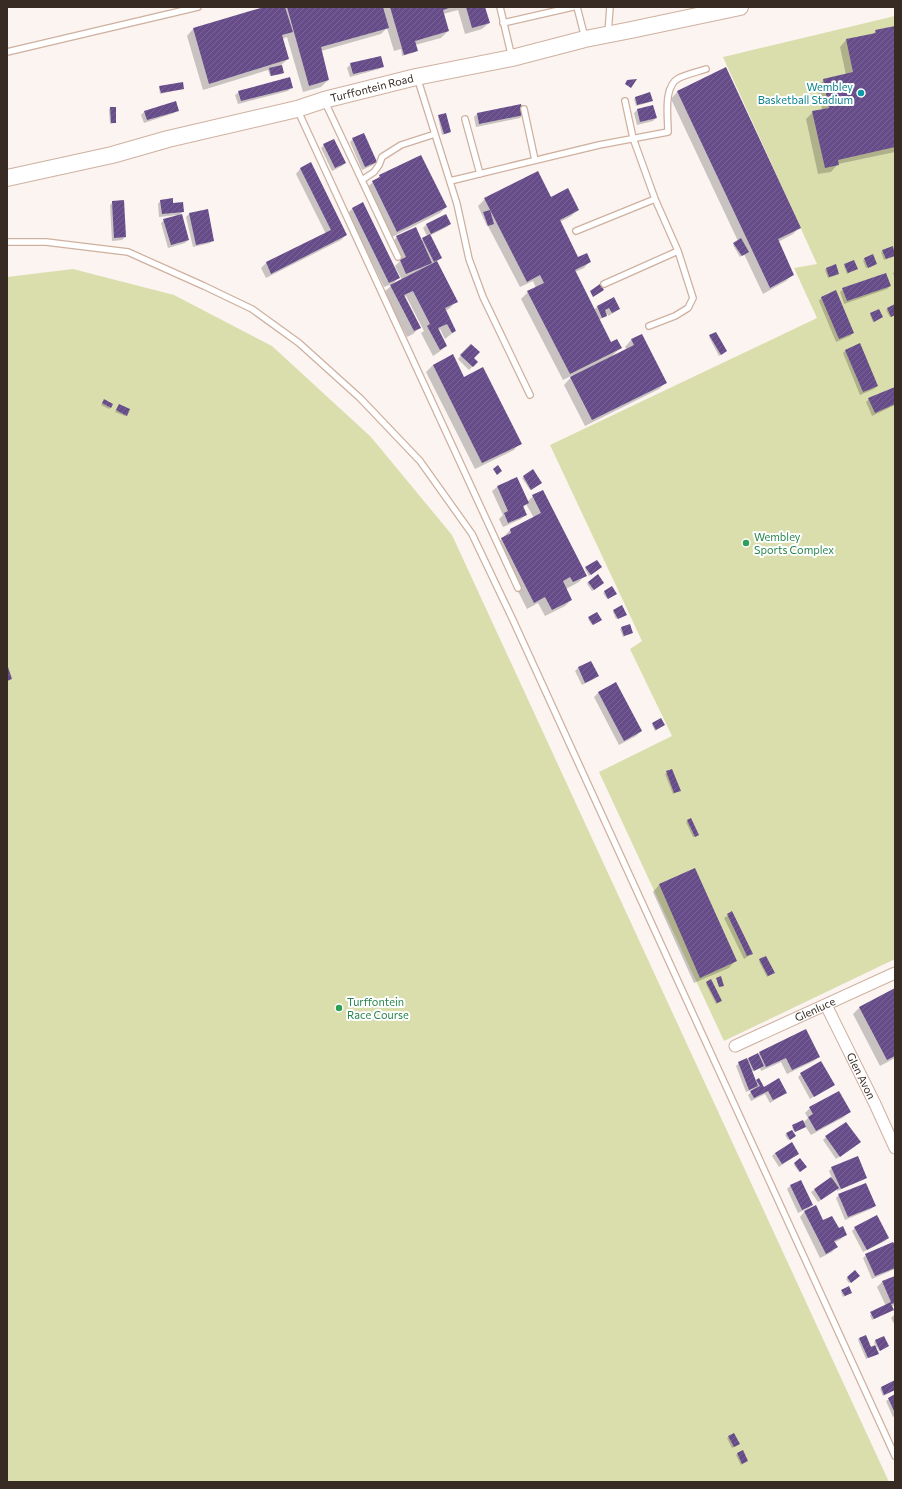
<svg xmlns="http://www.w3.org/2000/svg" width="902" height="1489" font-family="Commissioner,sans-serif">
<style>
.park{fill:#dadead}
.shadow{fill:#0003}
.building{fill:url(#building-hatch)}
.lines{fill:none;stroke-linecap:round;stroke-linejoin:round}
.lane-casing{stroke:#cfb09f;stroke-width:8}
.street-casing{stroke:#cfb09f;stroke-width:13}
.secondary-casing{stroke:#cfb09f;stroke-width:18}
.lane{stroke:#fff;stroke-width:5.5}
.street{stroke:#fff;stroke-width:11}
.secondary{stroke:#fff;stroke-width:16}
.culture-dot{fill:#0f9aa8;stroke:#fff;stroke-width:1.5}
.leisure-dot{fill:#2e9e5b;stroke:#fff;stroke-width:1.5}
.labels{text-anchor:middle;stroke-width:4;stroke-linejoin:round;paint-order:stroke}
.culture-label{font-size:11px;fill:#0d838f;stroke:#fff;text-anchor:end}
.street-label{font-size:11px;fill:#372b24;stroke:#fff}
.leisure-label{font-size:11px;fill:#27864d;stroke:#fff;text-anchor:start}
</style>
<defs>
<pattern id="building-hatch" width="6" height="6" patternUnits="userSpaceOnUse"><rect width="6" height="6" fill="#674c8a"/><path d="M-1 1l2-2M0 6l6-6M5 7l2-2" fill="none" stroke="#796394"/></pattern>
</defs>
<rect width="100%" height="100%" fill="#fbf4f1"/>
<path class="park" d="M895 16V959L724 1041 599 772 672 736 630 649 642 641 550 445 817 318 794 268 817 264 723 57Z
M73 269 174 295 272 346 371 437 452 535 889 1482H7V277Z"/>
<path class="shadow" d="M267 7H284L285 8 286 7H484L489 23 482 29 465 34 458 10 443 14 448 31 441 38 415 45 416 51 415 52 402 56 401 49 394 51 387 28 381 34 321 51 328 80 321 87 303 92 287 37 282 39 288 59 281 65 283 73 282 74 270 76 268 70 203 90 187 36 193 29Z
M895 28V152L838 164 831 172 818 174 806 119 813 112 822 110 817 87 824 80 846 75 840 47 846 40 872 35 876 31Z
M351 64 383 66 379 69 350 77 347 68Z
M725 69 800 227 793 234 778 242 793 274 786 281 763 294 744 254 740 257 733 245 738 241 671 99 677 92Z
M160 86 183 89 160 94 159 88Z
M291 88 288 91 238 104 235 95 239 92Z
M649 94 650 102 636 106 634 99 635 98Z
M521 105 523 115 520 118 476 127 474 117 477 114Z
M110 108 115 122 114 123 110 124 109 109Z
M178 110 174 113 144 123 141 115 144 112Z
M637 110 656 118 653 121 637 125 634 113Z
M439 116 450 132 449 133 442 135 438 117Z
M353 139 376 162 373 165 362 170 350 142Z
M324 145 345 163 342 166 332 171 321 148Z
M310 164 346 235 341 240 266 278 261 268 266 263 326 234 296 174 300 169Z
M380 176 446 207 440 213 390 238 365 189Z
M551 198 578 210 571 216 560 222 578 258 590 261 584 268 575 272 594 310 597 307 613 299 618 309 615 312 608 316V314L599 320 611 343 620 348 610 358 627 350 625 347 631 340 641 335 665 383 659 389 585 426 564 385 573 375 563 380 521 299 528 292 536 288 533 281 520 287 488 226H487L478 206 485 199Z
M161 200 172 204 183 211 178 216 188 240 185 243 168 248 161 223 164 220 177 216V215L159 217 158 204Z
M113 202 125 237 122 240 112 241 110 205Z
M353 208 398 278 394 283 384 287 348 213Z
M189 214 213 240 210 243 193 247 186 217Z
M446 216 450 224 447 227 429 236 441 258 436 262 456 301 450 308 445 311 455 331 445 339 440 329 438 331 446 346 439 352 433 356 421 333 424 331 406 296 404 297 420 327 413 334 407 337 384 292 391 286 402 280 395 266 400 261 392 242 397 237 421 241 427 236 423 228 426 225Z
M892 247 895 255 884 260 881 252Z
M873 256 875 265 866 268 863 260Z
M845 265 856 269 847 274 844 266Z
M826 269 837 275 828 278 825 270Z
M895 271V280L893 273Z
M890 286 887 289 844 304 840 292 843 289Z
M822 297 853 333 850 336 836 342 819 301Z
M895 305V315L890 317 886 310Z
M871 314 882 317 873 322 870 315Z
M710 336 724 352 719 356 709 337Z
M471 345 473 358 477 362 469 370 458 359Z
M846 350 877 386 874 389 860 395 843 353Z
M452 356 464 378 520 443 514 450 475 469 426 372 433 365Z
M895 388V405L872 416 866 402 869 399Z
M103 402 110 408 109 409 101 405Z
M118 406 126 415 125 416 115 412Z
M533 471 539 484 530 490 522 478Z
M517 478 527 502 533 496 585 575 579 582 566 589 571 600 565 606 545 616 538 603 527 609 495 546 510 530 534 518 526 504 523 508 526 515 521 519 503 527 499 519 503 515 492 491 497 487Z
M586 568H599L589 576 585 569Z
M588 582 602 584 592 591 587 584Z
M612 588 614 595 607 599 603 593Z
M614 610 624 616 616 619 613 612Z
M589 618 600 621 592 625 588 619Z
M629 625 632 633 623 637 620 629Z
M591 662 597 676 594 679 582 685 575 671 578 668Z
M599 692 641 731 636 736 619 745 594 697Z
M653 724 664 725 655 731 652 725Z
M672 770 679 791 673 794 665 774Z
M691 819 697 836 693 837 686 822Z
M695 869 735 961 729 968 694 983 653 892 659 885Z
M732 913 751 954 744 959 724 918Z
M760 960 772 974 767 977 759 961Z
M707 983 720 1002 716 1004 706 984Z
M895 989V1058L880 1066 853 1014 860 1007Z
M760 1053 818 1057 814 1061 787 1074 781 1062 761 1071 760 1068 751 1072 755 1082 757 1081 763 1088 786 1093 770 1103 765 1094 751 1101 748 1095 754 1089 746 1092 736 1066 739 1063 747 1060Z
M801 1074 833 1085 810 1099 798 1077Z
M810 1108 849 1112 844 1117 811 1135 805 1126 794 1132 792 1127 803 1123 808 1118 805 1113Z
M787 1134 793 1137 788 1140 785 1135Z
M826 1137 856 1145 836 1159 823 1140Z
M775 1153 798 1154 779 1167 772 1156Z
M795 1164 804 1168 799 1172 794 1165Z
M832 1168 866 1177 863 1180 837 1191V1189L818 1202 811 1192 832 1178 829 1171Z
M790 1186 812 1205 809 1208 798 1213 787 1189Z
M839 1195 875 1206 871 1209 845 1220 836 1198Z
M815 1207 823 1222 846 1234 841 1239 834 1243 836 1247 832 1252 820 1258 800 1217 804 1212Z
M855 1228 888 1238 885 1241 863 1252 852 1231Z
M895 1248V1269L872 1279 863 1258 866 1255Z
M855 1272 857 1277 849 1283 846 1279Z
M895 1277V1305L891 1307V1311L872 1320 870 1315 886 1306 877 1287 882 1282Z
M842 1291 849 1294 843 1297 841 1292Z
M895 1314V1326L891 1318Z
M859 1338 871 1348 876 1346 874 1342 876 1341 888 1346 879 1351 877 1347 875 1348 876 1355 866 1359 858 1340Z
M895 1381V1390L883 1396 880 1389Z
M895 1395V1416L893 1417 886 1401Z
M729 1437 738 1445 732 1448 727 1438Z
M742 1452 747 1461 741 1465 736 1455Z"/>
<path class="building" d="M264 7H285L293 32 282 35 289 59 209 84 193 28Z
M287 7H383L389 28 321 47 329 80 309 86Z
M390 7H452L443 10 449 31 415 41 418 51 404 55Z
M466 7H485L490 23 472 28Z
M895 26V147L838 160 839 165 825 168 812 111 829 108 823 79 853 72 846 39 876 33 875 30Z
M381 56 384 67 353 74 350 63Z
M282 65 284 73 271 76 269 68Z
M726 67 801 228 778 239 794 275 770 288 677 91Z
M290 77 293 88 241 101 238 91Z
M637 79 631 88 625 84 627 80Z
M183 82 184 89 161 93 159 86Z
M650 92 653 101 637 105 635 97Z
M176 101 179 111 147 120 144 111Z
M521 104 524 115 479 124 477 113Z
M653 105 657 118 640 122 637 109Z
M110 107H116V123H111Z
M446 113 451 132 444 134 438 115Z
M364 133 377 162 365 167 352 138Z
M334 139 346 163 335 168 323 144Z
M421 155 447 207 397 232 372 181 380 177 379 175Z
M311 162 347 235 271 274 266 262 331 230 300 168Z
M538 171 551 197 568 188 579 210 560 220 578 257 587 253 591 262 575 270 611 342 617 339 622 348 570 374 527 291 544 283 540 275 527 282 484 198Z
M173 198V203L183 202 184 212 162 214 160 200Z
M124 200 126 237 114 238 112 201Z
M363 202 400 278 389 283 352 208Z
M208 209 214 241 196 245 189 213Z
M490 210 494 224 488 226 483 212Z
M182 214 189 240 171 245 163 219Z
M446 214 451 224 431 234 426 224Z
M416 227 432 263 406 274 400 260 406 257 396 236Z
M430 234 442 258 434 262 422 238Z
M741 238 749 252 742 256 733 243Z
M893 246 895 256 886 259 882 250Z
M873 254 877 264 868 268 864 258Z
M854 260 858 269 848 273 844 264Z
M437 261 458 302 445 308 456 331 452 333 447 324 438 328 447 346 440 350 427 326 430 324 413 291 404 295 421 328 414 331 390 285Z
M836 264 839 274 829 277 826 268Z
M886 273 891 286 847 301 842 288Z
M600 284 604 290 593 297 590 291Z
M836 290 854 333 839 339 821 297Z
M614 297 620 309 612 313 609 308 605 310 607 316 602 318 597 306Z
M895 304V315L891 317 887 308Z
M879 309 883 317 874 322 870 313Z
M716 332 727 351 721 355 709 335Z
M642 334 667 383 592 420 570 377 634 345 631 339Z
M860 343 878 386 863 392 845 350Z
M471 344 480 352 474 358 478 362 473 367 460 355Z
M453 354 464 377 483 367 522 444 482 463 433 365Z
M895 387V404L875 413 868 398Z
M104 399 113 404 111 408 102 403Z
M119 404 130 409 127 416 116 410Z
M498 465 502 471 497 475 493 469Z
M533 469 542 483 531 490 523 476Z
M517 477 529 503 523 506 527 515 508 523 504 513 508 511 497 486Z
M543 490 587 576 573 582 570 577 563 581 572 600 552 610 545 597 534 603 501 538 511 533 510 529 541 513 532 495Z
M597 560 602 567 591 575 585 567Z
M598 574 604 583 594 590 588 582Z
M612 586 617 594 608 599 604 591Z
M622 605 627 615 618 619 613 610Z
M597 612 602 620 593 625 588 617Z
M630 624 633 633 624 636 621 627Z
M591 661 599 676 585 683 578 667Z
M7 664 12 679 7 681Z
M616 682 642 731 624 741 598 692Z
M661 718 665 725 656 730 652 723Z
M672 769 681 791 674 793 666 771Z
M691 818 699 835 695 837 687 820Z
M695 868 737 961 700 978 659 884Z
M732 911 753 954 747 956 727 914Z
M766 956 775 973 768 976 759 959Z
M721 976 724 986 719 987 716 978Z
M711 979 722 1001 717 1003 706 982Z
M895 988V1056L887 1060 859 1007Z
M806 1029 820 1057 792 1070 786 1058 766 1067 759 1052Z
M758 1053 764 1066 754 1071 748 1058Z
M747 1058 758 1086 749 1090 738 1062Z
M821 1061 835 1085 814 1097 800 1073Z
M759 1078 764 1087 779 1078 787 1093 773 1100 768 1091 754 1098 750 1091 760 1086 756 1080Z
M839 1091 851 1112 816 1131 808 1117 813 1114 809 1107Z
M803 1120 806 1127 795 1132 792 1125Z
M846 1122 861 1142 840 1157 825 1136Z
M792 1130 796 1136 790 1140 786 1133Z
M792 1142 799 1154 782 1164 775 1153Z
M858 1156 867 1178 841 1189 831 1167Z
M800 1158 807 1167 800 1172 794 1163Z
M831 1177 839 1188 821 1200 814 1189Z
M801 1180 813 1205 802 1210 790 1185Z
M866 1183 876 1206 848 1217 838 1194Z
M816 1205 823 1220 832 1216 839 1228 843 1226 847 1235 834 1241 838 1247 826 1254 804 1211Z
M877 1215 889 1238 867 1250 854 1227Z
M893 1242 895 1245V1268L875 1276 865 1254Z
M855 1270 860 1276 851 1283 847 1277Z
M895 1276V1303L891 1304 894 1310 874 1319 870 1312 891 1302 882 1281Z
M849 1286 852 1293 845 1296 841 1290Z
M866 1335 871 1347 875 1345 879 1354 868 1358 859 1338Z
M884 1336 889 1346 880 1351 875 1340Z
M895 1380V1390L884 1395 881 1387Z
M895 1394V1413L888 1398Z
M734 1433 740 1444 734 1447 728 1436Z
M743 1450 748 1461 742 1464 737 1453Z"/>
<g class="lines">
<defs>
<path id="lane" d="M500 7 512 58
M577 7 585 38
M503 23 573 7
M608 33 610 7
M7 52 198 7
M417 77 457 204 469 259 483 297 530 395
M625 101 633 138 655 199 678 251 693 298 688 308 675 316 649 326
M325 102 398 257
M524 109 535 160
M298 111 518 588
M465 119 480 174
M362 180 374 172 379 165 382 157 401 145 435 134
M450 181 599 145 668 132C668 116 663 86 679 78 687 74 697 72 706 69
M576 231 655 199
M7 242H46L128 252 204 286 252 309 299 343 360 398 420 461 472 534 512 618 895 1456
M604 284 678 251"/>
<g id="street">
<path id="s1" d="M826 1005 875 1104 895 1148"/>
<path id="s2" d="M735 1046 895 973"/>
</g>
<g id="secondary">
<path id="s3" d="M7 178 112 155 168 139 297 109 324 100 416 77 512 58 585 39 631 30 740 7"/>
</g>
</defs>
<use href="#lane" class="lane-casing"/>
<use href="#street" class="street-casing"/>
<use href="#secondary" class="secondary-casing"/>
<use href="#lane" class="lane"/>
<use href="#street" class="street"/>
<use href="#secondary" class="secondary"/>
</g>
<circle class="culture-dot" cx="861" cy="93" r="4"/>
<g class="leisure-dot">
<circle cx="746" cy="543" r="4"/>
<circle cx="339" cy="1008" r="4"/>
</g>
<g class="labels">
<g class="culture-label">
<text x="853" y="91">Wembley<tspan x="853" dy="13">Basketball Stadium</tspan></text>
</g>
<g class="street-label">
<text dy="4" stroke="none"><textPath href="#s3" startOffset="376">Turffontein Road</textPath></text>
<text dy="4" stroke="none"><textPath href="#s2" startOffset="88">Glenluce</textPath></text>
<text dy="4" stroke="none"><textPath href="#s1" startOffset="79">Glen Avon</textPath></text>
</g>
<g class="leisure-label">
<text x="754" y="541">Wembley<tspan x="754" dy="13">Sports Complex</tspan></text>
<text x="347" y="1006">Turffontein<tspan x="347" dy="13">Race Course</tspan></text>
</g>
</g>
<rect width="902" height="1489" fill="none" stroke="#372b24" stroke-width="16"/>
</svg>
